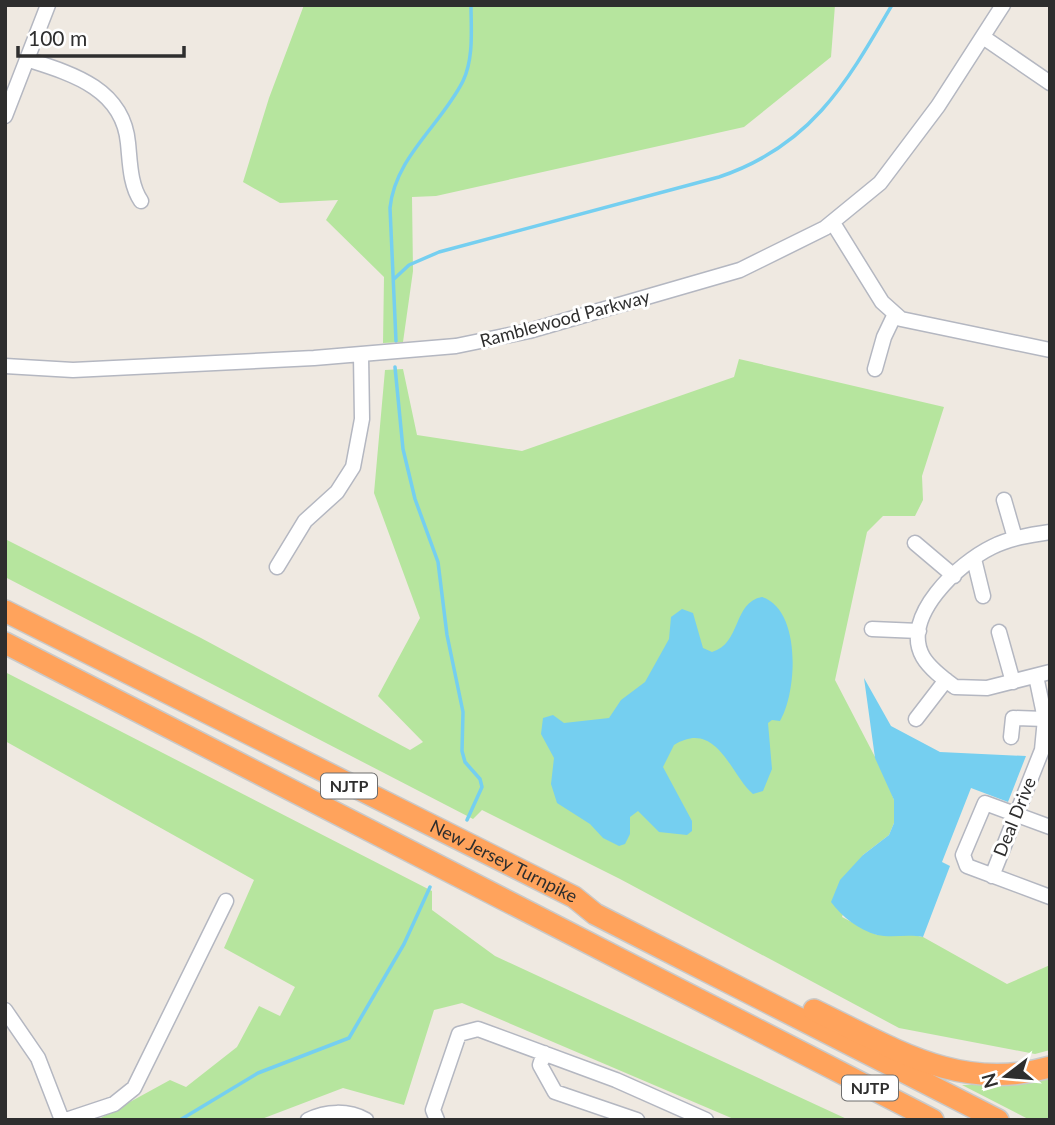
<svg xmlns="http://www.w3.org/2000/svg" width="1055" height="1125" font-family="Lato,sans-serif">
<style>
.green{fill:#b6e59e}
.water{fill:#75cff0}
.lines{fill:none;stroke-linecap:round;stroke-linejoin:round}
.stream{stroke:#75cff0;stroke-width:3.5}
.minor-casing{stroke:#b4b7c1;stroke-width:17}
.highway-casing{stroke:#c9c9c9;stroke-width:24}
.minor{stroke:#fff;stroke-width:14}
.highway{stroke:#ffa35c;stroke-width:21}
.labels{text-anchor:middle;stroke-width:6;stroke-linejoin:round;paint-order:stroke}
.shield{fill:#fff;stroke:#6d6d6d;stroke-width:2}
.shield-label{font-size:16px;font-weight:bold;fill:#2e2e2e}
.street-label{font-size:18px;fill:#2e2e2e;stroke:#fff}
</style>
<rect width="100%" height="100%" fill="#efe9e1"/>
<path class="green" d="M304 5H835L831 57 744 127 436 196 412 197 413 271 403 342 383 343 384 277 326 220 338 200 280 203 243 182 269 98Z
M739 359 944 407 922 476 923 500 915 516H883L867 532 835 680 886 778 894 800V823L889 835 863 855 842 917 877 935 908 934 923 937 1007 984 1050 965V1050L1035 1054 899 1028 620 879 482 810 473 819 5 577V539L201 638 410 750 423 742 378 696 420 618 374 493 385 370 403 369 417 435 522 451 734 377Z
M5 672 432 891V910L495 956 849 1120H736L462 1003 434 1010 404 1105 343 1088 259 1120H97L170 1080 186 1087 237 1047 259 1006 280 1016 295 987 224 948 254 880 5 741Z
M1050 1075V1120H1030L962 1085 1023 1084Z"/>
<path class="water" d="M762 597C802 610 797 693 780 721L772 720 768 723 772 769 763 791 753 794C731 776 717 718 674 745L663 767 692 821V831L687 835 659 832 638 811 630 817V834L625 844 619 846 603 838 590 824 557 803 551 784 554 758 541 734 543 718 553 715 564 723 609 718 621 700 645 682 669 639 671 617 682 609 693 613 703 648 712 652C741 644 733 602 762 597Z
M864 678 891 726 940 752 1026 756 1008 802 971 788 942 862 950 866 923 937C908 934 892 938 877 935 859 930 842 917 831 902L840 880 863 855 889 835 894 823V800L875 758Z"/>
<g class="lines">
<path class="stream" d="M394 279 409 265 439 252 719 177C811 146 846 84 892 5
M396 341 390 208C395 157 441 125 463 81 474 58 471 29 471 5
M395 367 403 449 415 499 438 562 447 635 463 712 462 751 465 762 480 779 482 787 467 820
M180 1120 258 1073 349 1038 404 944 430 887"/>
<defs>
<path id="minor" d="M983 37 1050 83
M29 60C73 74 123 89 128 143 130 162 130 185 141 201
M5 116 48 5
M833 223 882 302 901 319 1050 350
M5 366 73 370 314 358 456 346 529 331 740 270 825 228 880 183 938 106 1003 5
M875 369 884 337 895 314
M1004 500 1015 538
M1050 532C1030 535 1010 538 992 547 959 563 900 617 923 657 930 669 944 679 955 687L987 688 1050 672
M915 543 954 576
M974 559 983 596
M277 567 305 521 337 492 353 467 362 419 361 355
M872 629 919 631
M999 632 1013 682
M916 719 946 680
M1011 737 1013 718 1045 719
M1050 827 985 803 963 855 967 866 1050 897
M992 876 1042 750 1045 719 1036 676
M5 1010 38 1058 62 1120
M544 1053 540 1065 555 1092 637 1120
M66 1120 114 1104 134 1088 226 901
M308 1120C326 1111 348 1110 366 1120
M437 1120 433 1110 459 1034 478 1029 616 1080 706 1120"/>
<g id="highway">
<path id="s1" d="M5 611 574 897 595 914 998 1120"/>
<path d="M5 643 933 1120"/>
<path d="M814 1010C893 1048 960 1093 1050 1067"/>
</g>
</defs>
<use href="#minor" class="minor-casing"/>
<use href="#highway" class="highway-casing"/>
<use href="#minor" class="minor"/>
<use href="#highway" class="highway"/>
</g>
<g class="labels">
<g class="shield">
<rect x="321" y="773.5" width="56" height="25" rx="5"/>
<rect x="842" y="1075.5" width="56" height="25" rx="5"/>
</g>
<g class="shield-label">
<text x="349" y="792">NJTP</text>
<text x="870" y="1094">NJTP</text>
</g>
<g class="street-label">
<text transform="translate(565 319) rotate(-15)" y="6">Ramblewood Parkway</text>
<text transform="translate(1015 817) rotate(-68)" y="6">Deal Drive</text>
<text dy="6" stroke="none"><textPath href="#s1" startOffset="558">New Jersey Turnpike</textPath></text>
</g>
</g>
<rect width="1055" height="1125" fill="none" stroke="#2e2e2e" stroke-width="14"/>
<g transform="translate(1006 1076) rotate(254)" stroke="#ffffff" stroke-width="5" paint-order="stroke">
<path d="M0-5L12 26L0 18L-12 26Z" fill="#2e2e2e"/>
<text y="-10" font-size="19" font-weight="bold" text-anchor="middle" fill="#2e2e2e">N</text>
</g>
<path d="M18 46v10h166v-10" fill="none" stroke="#2e2e2e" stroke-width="3.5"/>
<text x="28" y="46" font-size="21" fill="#2e2e2e" stroke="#ffffff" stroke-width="5" paint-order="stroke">100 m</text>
</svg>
